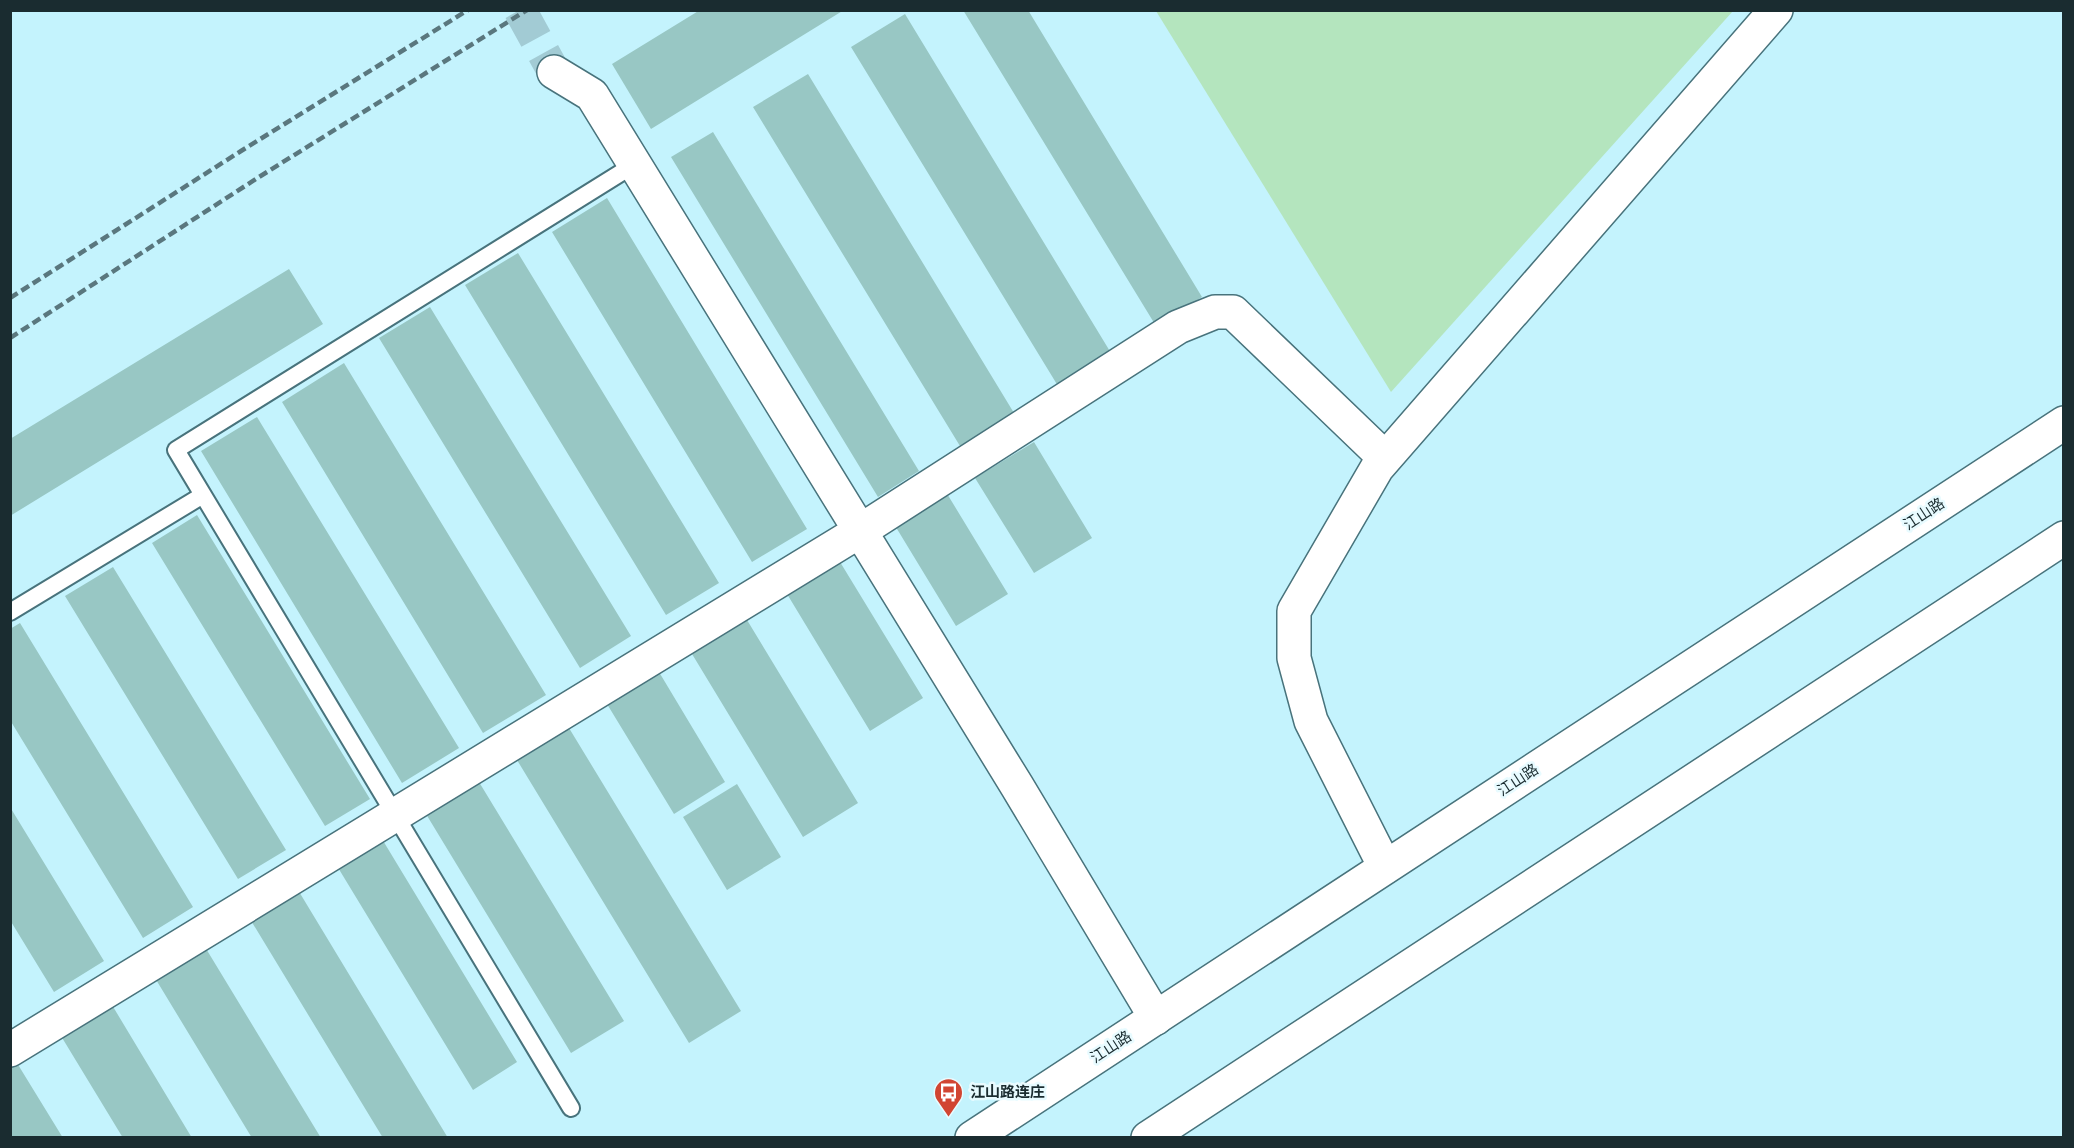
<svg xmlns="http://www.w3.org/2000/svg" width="2074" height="1148" font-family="Overpass,'Noto Sans SC',sans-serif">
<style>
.green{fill:#b4e5be}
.building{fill:#98c7c4}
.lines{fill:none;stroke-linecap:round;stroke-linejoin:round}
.minor-tunnel{stroke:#a2cbd4;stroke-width:33;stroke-dasharray:33 16;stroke-linecap:butt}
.service-casing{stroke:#48737c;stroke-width:20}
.minor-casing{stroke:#48737c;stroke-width:36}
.secondary-casing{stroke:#48737c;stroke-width:36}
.service{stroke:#fff;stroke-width:16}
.minor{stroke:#fff;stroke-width:33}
.secondary{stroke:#fff;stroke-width:33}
.rail{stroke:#5a777e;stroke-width:4.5;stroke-dasharray:9 4.5;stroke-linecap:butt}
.labels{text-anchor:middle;stroke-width:5;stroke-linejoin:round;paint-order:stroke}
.street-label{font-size:15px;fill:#1a2c30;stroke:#e8fbff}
.poi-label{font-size:15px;font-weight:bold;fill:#1a2c30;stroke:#e8fbff;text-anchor:start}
</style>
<rect width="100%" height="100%" fill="#c4f3fd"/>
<path class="green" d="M1156 11H1733L1391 392Z"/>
<path class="building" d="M700 10H844L651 129 612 64Z
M963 10H1028L1202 297 1156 326Z
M905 14 1111 353 1058 386 851 47Z
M808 74 1014 413 960 446 753 107Z
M713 132 919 471 878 497 671 157Z
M607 198 807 529 752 562 552 232Z
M518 253 719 583 666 615 465 285Z
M289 269 323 324 10 516V439Z
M430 307 631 636 580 668 379 338Z
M344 363 546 695 483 733 282 402Z
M257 417 459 748 402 783 201 451Z
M1034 442 1092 538 1034 573 975 478Z
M946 492 1008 594 956 626 894 524Z
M197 515 370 799 325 826 152 543Z
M837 557 923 698 870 731 784 589Z
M113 567 286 850 238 879 65 596Z
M744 615 858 803 803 837 689 649Z
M20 623 193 907 143 938 10 720V629Z
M659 672 725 782 674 814 607 704Z
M569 728 741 1011 689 1043 517 760Z
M479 782 624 1021 571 1053 426 814Z
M737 784 781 857 727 890 683 817Z
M10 807 104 961 54 992 10 920Z
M382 839 517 1062 473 1090 337 866Z
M298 890 448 1138H383L250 919Z
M205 947 321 1138H252L155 978Z
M112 1005 192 1138H123L61 1036Z
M17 1063 63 1138H10V1067Z"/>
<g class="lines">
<path class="minor-tunnel" d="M520 10 554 72"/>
<defs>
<path id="service" d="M10 612 203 495
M571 1108 176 450 635 164"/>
<path id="minor" d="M554 72 592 95 1017 786 1156 1018
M1385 867 1311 721 1294 658V611L1377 468 1776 10
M10 1050 860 531 1178 327 1215 312H1233L1385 458"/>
<path id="secondary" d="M972 1138 2064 423
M1148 1138 2064 538"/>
</defs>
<use href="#service" class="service-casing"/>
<use href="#minor" class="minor-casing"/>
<use href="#secondary" class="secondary-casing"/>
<use href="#service" class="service"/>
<use href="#minor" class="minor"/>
<use href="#secondary" class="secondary"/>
<path class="rail" d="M10 298 241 151 468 10
M10 338 259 177 527 10"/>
</g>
<defs>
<symbol id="bus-pin" viewBox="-11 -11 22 30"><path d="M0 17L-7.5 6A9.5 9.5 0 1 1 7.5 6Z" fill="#d14532" stroke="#e8fbff"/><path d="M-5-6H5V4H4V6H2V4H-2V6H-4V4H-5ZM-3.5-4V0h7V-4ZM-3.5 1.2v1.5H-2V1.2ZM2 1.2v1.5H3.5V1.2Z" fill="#fff"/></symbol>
</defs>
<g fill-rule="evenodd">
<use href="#bus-pin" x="932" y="1076" width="33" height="45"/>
</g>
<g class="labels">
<g class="street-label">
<text transform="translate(1924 514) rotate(-33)" y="5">江山路</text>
<text transform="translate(1518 780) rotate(-33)" y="5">江山路</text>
<text transform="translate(1111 1047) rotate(-33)" y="5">江山路</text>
</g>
<g class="poi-label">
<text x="970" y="1097">江山路连庄</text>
</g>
</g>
<rect width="2074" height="1148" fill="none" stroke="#1a2c30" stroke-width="24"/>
</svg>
